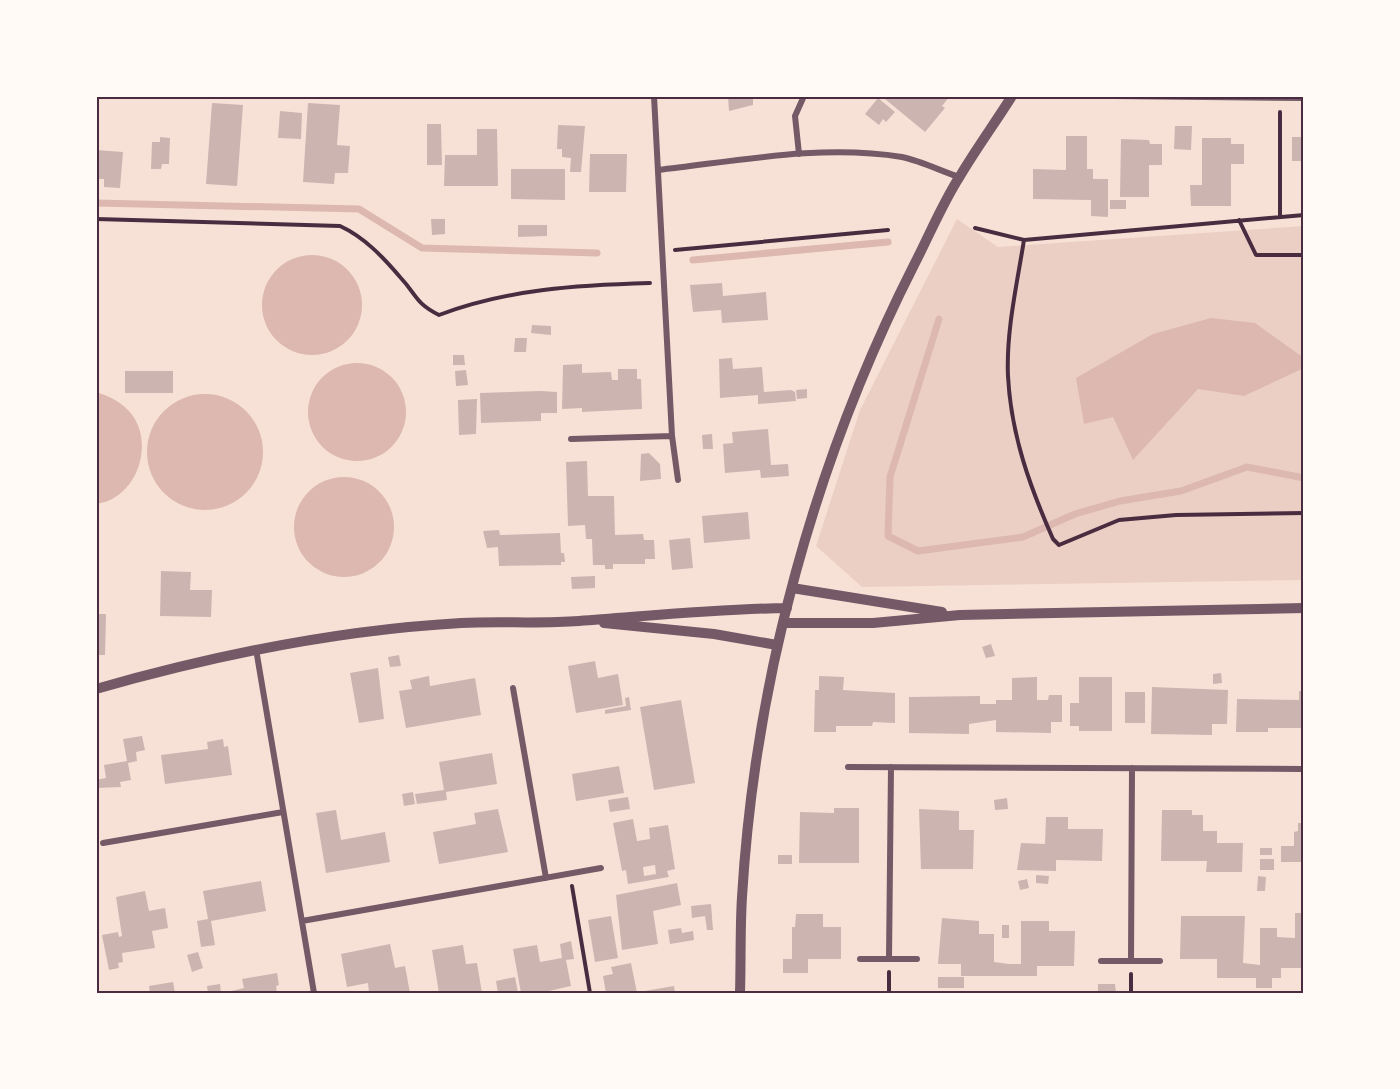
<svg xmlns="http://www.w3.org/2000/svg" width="1400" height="1089" font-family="Roboto,sans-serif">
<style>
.green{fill:#ebcfc5}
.water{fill:#dcb8b0}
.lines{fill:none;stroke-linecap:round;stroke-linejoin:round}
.stream{stroke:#dcb8b0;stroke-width:7}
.building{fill:#ccb4b1;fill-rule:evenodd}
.path{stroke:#4a2c40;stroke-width:4}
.minor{stroke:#755966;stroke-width:6}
.tertiary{stroke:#755966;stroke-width:10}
.neatline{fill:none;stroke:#4a2c40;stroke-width:2}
</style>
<rect width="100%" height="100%" fill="#f7e1d7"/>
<path class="green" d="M957 219 998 247 1304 226V580L862 587 816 546 860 410Z"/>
<path class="water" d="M262 305a50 50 0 1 1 100 0a50 50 0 1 1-100 0Z
M1211 318 1255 323 1304 358V368L1244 396 1198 389 1133 460 1113 417 1084 424 1076 378 1153 334Z
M308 412a49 49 0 1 1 98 0a49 49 0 1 1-98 0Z
M96 392C108 396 118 400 128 410 157 440 138 499 96 504Z
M147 452a58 58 0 1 1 116 0a58 58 0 1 1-116 0Z
M294 527a50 50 0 1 1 100 0a50 50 0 1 1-100 0Z"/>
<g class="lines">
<path class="stream" d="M96 203 359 209 422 248 597 253
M693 260 888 242
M939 319 890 477 888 536 918 551 1023 537 1075 514 1120 501 1181 491 1247 467 1304 478"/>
</g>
<path class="building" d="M728 96H753V105L729 111Z
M887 96H950L942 106 945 108 925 132 885 99Z
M878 98 895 112 886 122 883 119 879 125 865 114Z
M212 103 243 105 237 186 206 184Z
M308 103 340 105 337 145 350 146 348 173H335L334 184 303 182Z
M280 111 302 113 301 139 278 138Z
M427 124H441L442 165H427Z
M558 125 585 126 581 172H570L571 158 562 157V149H557Z
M1175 126H1192L1191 150 1174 149Z
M477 129H497L498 186H444L445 155H477Z
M1066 136H1087V169H1093V179H1108V217L1091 216V200L1033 199V169L1066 170Z
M160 137 170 138 169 164H162L161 169H151L152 142H160Z
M1292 137H1304V161H1292Z
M1202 138H1231V144H1244V164H1231V206H1191L1190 185H1202Z
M1121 139 1149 140 1150 144H1162V165H1149V197H1120Z
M96 150 123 152 120 188 104 187V179H96Z
M590 154H627L626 192H589Z
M511 169H565V200L511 199Z
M1110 200H1126V209H1110Z
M431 219H445V234L432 235Z
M518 225H547V236L518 237Z
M722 283 723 296 766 292 768 320 722 323 721 310 693 312 690 285Z
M532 325 551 326V335L531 333Z
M515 338H527L526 352H514Z
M453 355H464L465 365H453Z
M732 358 733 369 762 367 764 392 791 390 795 392 796 401 758 404V395L720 398 719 359Z
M582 364V373L611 372 612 380H618V369H637V379H641L642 409 582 412V408L562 409 563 365Z
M466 370 468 385 456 386 455 371Z
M125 371H173V393H125Z
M807 389V398L797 399 796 390Z
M541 391 557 392V413H541V421L481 423 480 393Z
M477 399 476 434 459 435 458 400Z
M768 429 771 465 788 464 789 476 761 478 760 470 725 473 723 444 733 443 732 432Z
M712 434 713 449H703L702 435Z
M649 453 660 464 661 479 640 481 641 454Z
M587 461 588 496H614L615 535 643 534 644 540H654L655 559H645V564H613V569H605V565H593L592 539H586L585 525 568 526 566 462Z
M748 512 750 539 704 543 702 516Z
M499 530 500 535 560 533 561 553H564L565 562H561V565L499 566 498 547 487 548 483 531Z
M690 538 693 568 672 570 669 540Z
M161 571 191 572 190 590H212L211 617 160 616Z
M595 576V588L572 589 571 577Z
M96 614H106L105 655H96Z
M991 644 995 656 986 658 982 647Z
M399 655 401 666 390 667 388 657Z
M595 661 598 678 618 674 623 705 576 713 568 666Z
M378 668 384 719 359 723 350 673Z
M1221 673 1222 683 1213 684V674Z
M429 676 430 686 475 678 481 715 406 728 399 691 412 689 410 680Z
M819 676 844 677 843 690 895 693V723L873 722 872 726H836V732H814L815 690H819Z
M1037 677V700H1048L1049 695H1062V722H1051V733L996 732V720L969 724V734L909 733V697L980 696V704H996V700H1012V678Z
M1079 677H1112V731H1079V726H1070V703H1079Z
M1152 687 1228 690 1227 724H1212V735L1151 734Z
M1299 691H1304V728H1268V732H1236L1237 699 1299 700Z
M1125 692H1145V723H1125Z
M629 697 631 710 605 714V710L626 706 625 698Z
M681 700 695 783 654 790 640 707Z
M142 736 145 750 136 752 137 761 128 763 131 780 120 782 121 787 96 788V780L106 778 104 765 127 761 123 739Z
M223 739 224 747 228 746 232 775 165 784 161 755 208 749 207 742Z
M492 753 497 784 446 792 447 800 417 804 415 794 444 790 439 762Z
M619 766 624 793 576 801 572 774Z
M413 792 415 804 404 806 402 794Z
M628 797 630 809 610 812 608 800Z
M1007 798 1008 809 995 810 994 800Z
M834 808H859V863H799L800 812 834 813Z
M498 809 508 852 439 864 433 832 476 824 474 813Z
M919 809 959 811V830H974L973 869H921Z
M336 810 341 840 385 832 390 862 326 873 316 813Z
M1162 810H1192V815H1203V831H1217V843H1243L1242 872H1206L1207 861H1161Z
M1046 817H1068V829H1103L1102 861 1056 860V871L1017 870 1021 843 1045 844Z
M633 819 637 841 650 839 649 828 668 825 675 869 667 871 669 877 628 884 626 870 622 871 613 823ZM655 865 656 874 644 876 643 867Z
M1298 823H1304V862H1281V846H1294V832L1298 831Z
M1260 848H1272V855H1260Z
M778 855H792V864H778Z
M1260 859H1274V870H1260Z
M1036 875 1049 876 1048 884 1036 883Z
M1258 876 1266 877 1265 891H1257Z
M1027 879 1029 888 1020 890 1018 881Z
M261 881 266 911 211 921 215 945 201 947 197 921 208 919 203 891Z
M677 883 681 905 653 911 658 944 622 950 616 895Z
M145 891 149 911 165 908 168 928 152 931 155 948 122 953 123 962 118 963 119 968 109 970 102 935 118 932 119 937 122 936 116 897Z
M711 904 713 930H707L705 916 692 918 691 906Z
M1295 913H1304V968H1281V978H1272V988H1256V978H1217V959H1180L1181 916H1245L1243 963 1260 965V928H1277V937L1295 938Z
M796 914H823V927H841V959H808V973H783V959H792V927H795Z
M611 916 618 958 595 962 588 920Z
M942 918 979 921V934H994V962L1009 964H1021V921H1049V931H1075L1074 966H1037V976H961V964H938Z
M1002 925H1009V938H1002Z
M681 928 682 933 693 931 694 940 670 944 668 930Z
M571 941 574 959 566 960 571 986 540 993H521L513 949 537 945 540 962 562 958 560 944Z
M390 944 395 968 405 966 410 993H369L368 983 347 987 341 954Z
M463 945 466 964 477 963 482 993H439L432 950Z
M198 952 203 968 192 972 187 955Z
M631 963 637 993H606L603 976 613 974 611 967Z
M277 973 279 985 276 986 277 993H223L244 988 242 979Z
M515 977 518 993H498L496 981Z
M938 977H964V988H938Z
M173 982 175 993H150L149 986Z
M220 984 221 993H208L207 986Z
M1098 984H1115L1116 993H1098Z
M674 986 675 993H639V992Z"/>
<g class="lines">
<path class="path" d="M1280 216V112
M96 219 340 226C364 237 383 257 400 277 417 295 415 303 439 315 508 289 578 285 650 283
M1239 220 1256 255H1304
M975 228 1024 240 1304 215
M1024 240C1017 284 1006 331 1008 376 1011 435 1030 487 1053 539L1059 545 1119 520 1176 515 1304 513
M675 250 888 230
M572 886 590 993
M889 993V972
M1131 993V974"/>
<path class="minor" d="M654 96 672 436 678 480
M1114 96 1304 98
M799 154 795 116 804 96
M658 170C738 161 821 144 902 157 921 161 941 171 959 177
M571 439 672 436
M256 649 314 993
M513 688 546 878
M848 767 1304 769
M103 843 283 812
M302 921 601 868
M860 959H917
M889 959 891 767
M1101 961H1160
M1131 961 1132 768"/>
<path class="tertiary" d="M792 588 942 612
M604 623 714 634 777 645
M783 623H873L960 615 1304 608
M96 689C215 655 337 630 461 623 500 621 540 624 579 621 649 616 717 609 787 608
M740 993C741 961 740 929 742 897 755 679 815 460 914 265 929 236 942 204 960 176 976 149 995 123 1012 96"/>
</g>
<rect width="1400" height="1089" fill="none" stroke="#fffaf5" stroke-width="195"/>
<rect x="98" y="98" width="1204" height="894" class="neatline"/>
</svg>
